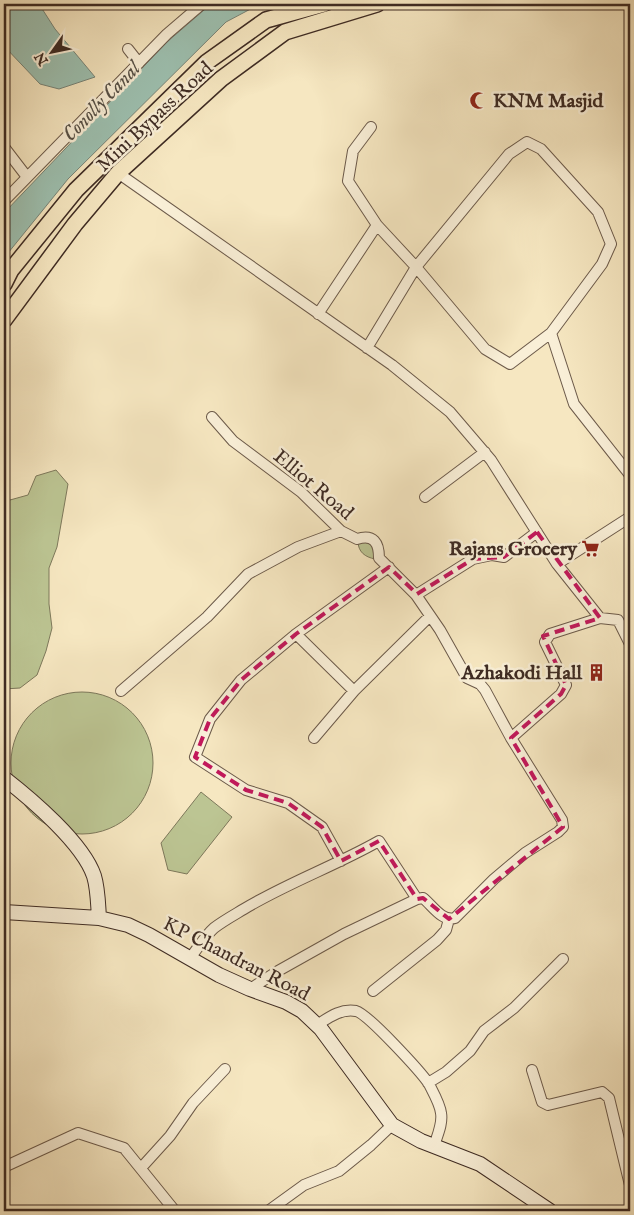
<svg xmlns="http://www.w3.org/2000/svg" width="634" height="1215" font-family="'IM FELL English',serif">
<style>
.green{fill:#bcc593;stroke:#7d785b}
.water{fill:#9dc0b0;stroke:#778478}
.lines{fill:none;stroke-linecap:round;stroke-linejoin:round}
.street-casing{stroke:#6c5a4a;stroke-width:12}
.secondary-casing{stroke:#3e2b23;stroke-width:16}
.primary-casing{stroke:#3e2b23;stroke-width:18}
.street{stroke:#f9efd7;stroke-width:10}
.secondary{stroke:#f9efd7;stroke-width:14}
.primary{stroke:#f6e7c1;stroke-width:15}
.marked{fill:none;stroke:#c2185b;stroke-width:4;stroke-dasharray:10 6;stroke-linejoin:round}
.labels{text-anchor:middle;stroke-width:5;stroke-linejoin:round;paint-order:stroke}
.poi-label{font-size:20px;font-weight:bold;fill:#3e2b23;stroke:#f9efd7;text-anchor:end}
.street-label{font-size:20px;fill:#3e2b23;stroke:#f9efd7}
.water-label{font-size:21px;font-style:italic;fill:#565046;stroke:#f9efd7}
</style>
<rect width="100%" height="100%" fill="#f6e7c1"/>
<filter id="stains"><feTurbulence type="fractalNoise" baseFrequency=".004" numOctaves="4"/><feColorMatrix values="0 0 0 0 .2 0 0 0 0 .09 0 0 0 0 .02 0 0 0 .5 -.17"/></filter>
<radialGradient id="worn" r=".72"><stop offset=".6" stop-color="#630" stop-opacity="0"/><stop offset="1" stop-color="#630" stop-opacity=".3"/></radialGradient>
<path class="green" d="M56 470 68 484 57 547 49 568V604L52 628 46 651 37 675 20 688 4 689V499L10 500 28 495 36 476Z
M358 541 374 544 375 559C365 557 358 552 358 541Z
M11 763a71 71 0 1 1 142 0a71 71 0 1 1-142 0Z
M201 792 232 817 187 874 168 870 161 843Z"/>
<path class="water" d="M4 4H39L55 29 95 77 59 89 40 84 4 46Z
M211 4H260L226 22 68 179 4 258V213L167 42Z"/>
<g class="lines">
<defs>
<path id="street" d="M128 49 139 63
M371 127 353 151 348 181 377 225 416 267 485 349 510 364 551 333 574 404 630 475
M4 147 27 177
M118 173 392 365 450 412 491 460 557 564
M4 201 167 34 202 4
M318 314 377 225
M367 348 416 267 509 154 527 142 541 149 598 212 611 244 602 264 551 333
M212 417 233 441 301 492 341 531 357 539C374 534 379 543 379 558L416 595 440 630 467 678 480 684 485 690 511 738
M425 497 485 452
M630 517 557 564 600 618 618 620 630 644
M416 595 473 559 492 555 504 557 537 532
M296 634 241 680 210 719 195 757 246 790 288 803 322 827 341 861
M121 691 207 617 248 574 298 547 341 531
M354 691 296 634 389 567
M314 738 354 691 430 616
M190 958C198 948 205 936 214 928 223 921 234 915 244 909 287 883 335 866 379 841L417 899
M250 989 278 971 344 934 417 899 423 898C432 905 442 922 455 918L494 879 525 853 558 832 563 827 562 820 511 738 561 694 566 685 545 642 550 634 600 618
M373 991 437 940 446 930 449 919
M317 1025C328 1018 341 1008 356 1011 368 1014 421 1072 429 1084 433 1092 440 1104 441 1113 443 1124 437 1136 434 1146
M532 1070 542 1102 548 1105 602 1092 609 1098 630 1185
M428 1083 446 1072 470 1051 484 1031 514 1008 563 959
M4 1167 78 1133 124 1148 175 1211
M141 1168 170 1136 193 1103 225 1069
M268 1211 304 1185 339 1171 371 1145 392 1125"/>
<path id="secondary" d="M4 778C31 799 83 843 94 876 98 889 98 904 99 918
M4 912 99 918 128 925 149 935 219 975 250 989 286 1002 302 1011 321 1029 392 1125 421 1141 480 1164 550 1211"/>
<path id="primary" d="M4 284 11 270 76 190 207 62 266 20 324 4
M4 320 75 224 118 173 221 79 285 32 377 4"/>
</defs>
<use href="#street" class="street-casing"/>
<use href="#secondary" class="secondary-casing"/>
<use href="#primary" class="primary-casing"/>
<use href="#street" class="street"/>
<use href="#secondary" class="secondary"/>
<use href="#primary" class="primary"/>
</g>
<path class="marked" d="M537 532 600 618 543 636 566 685 561 694 511 738 563 827 449 919 423 898 417 899 379 841 341 861 322 827 288 803 246 790 195 757 210 719 241 680 296 634 389 567 417 594 473 559 504 557Z"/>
<defs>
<symbol id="mosque-bare" viewBox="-9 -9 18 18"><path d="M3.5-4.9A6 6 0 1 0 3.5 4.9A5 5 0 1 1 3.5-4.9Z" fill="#8f2418" stroke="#f9efd7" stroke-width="2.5" paint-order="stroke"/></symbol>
<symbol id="supermarket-bare" viewBox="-9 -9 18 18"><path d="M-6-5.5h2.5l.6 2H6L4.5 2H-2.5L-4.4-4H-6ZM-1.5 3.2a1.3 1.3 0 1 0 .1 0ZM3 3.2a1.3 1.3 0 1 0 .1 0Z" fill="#8f2418" stroke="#f9efd7" stroke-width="2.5" paint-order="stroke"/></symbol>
<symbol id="building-bare" viewBox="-9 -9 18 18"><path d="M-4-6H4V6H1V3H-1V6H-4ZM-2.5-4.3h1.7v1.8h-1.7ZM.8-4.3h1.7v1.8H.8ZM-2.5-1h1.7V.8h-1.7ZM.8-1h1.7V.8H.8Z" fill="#8f2418" stroke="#f9efd7" stroke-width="2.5" paint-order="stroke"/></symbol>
</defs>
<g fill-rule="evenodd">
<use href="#mosque-bare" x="466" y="88" width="25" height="25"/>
<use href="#supermarket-bare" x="578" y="536" width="25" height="25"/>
<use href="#building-bare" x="584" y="660" width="25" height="25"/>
</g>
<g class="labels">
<g class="poi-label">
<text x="493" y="107" text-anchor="start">KNM Masjid</text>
<text x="577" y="555">Rajans Grocery</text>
<text x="582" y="679">Azhakodi Hall</text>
</g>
<g class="street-label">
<text transform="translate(154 116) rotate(-43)" y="7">Mini Bypass Road</text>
<text transform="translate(314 484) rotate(40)" y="7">Elliot Road</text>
<text transform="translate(237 958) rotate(27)" y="7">KP Chandran Road</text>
</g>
<g class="water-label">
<text transform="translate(101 101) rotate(-46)" y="7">Conolly Canal</text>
</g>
</g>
<rect width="634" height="1215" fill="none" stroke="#f6e7c1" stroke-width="20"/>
<rect x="5" y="5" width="624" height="1205" fill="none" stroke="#3e2b23" stroke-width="2.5"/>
<rect x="10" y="10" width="614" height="1195" fill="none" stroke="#3e2b23"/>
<g transform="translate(52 52) rotate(237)" stroke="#f9efd7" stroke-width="4" paint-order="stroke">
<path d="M0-4L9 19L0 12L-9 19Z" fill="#3e2b23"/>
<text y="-8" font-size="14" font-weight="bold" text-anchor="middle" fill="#3e2b23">N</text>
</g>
<rect width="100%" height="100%" filter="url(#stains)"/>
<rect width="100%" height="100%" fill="url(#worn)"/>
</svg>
